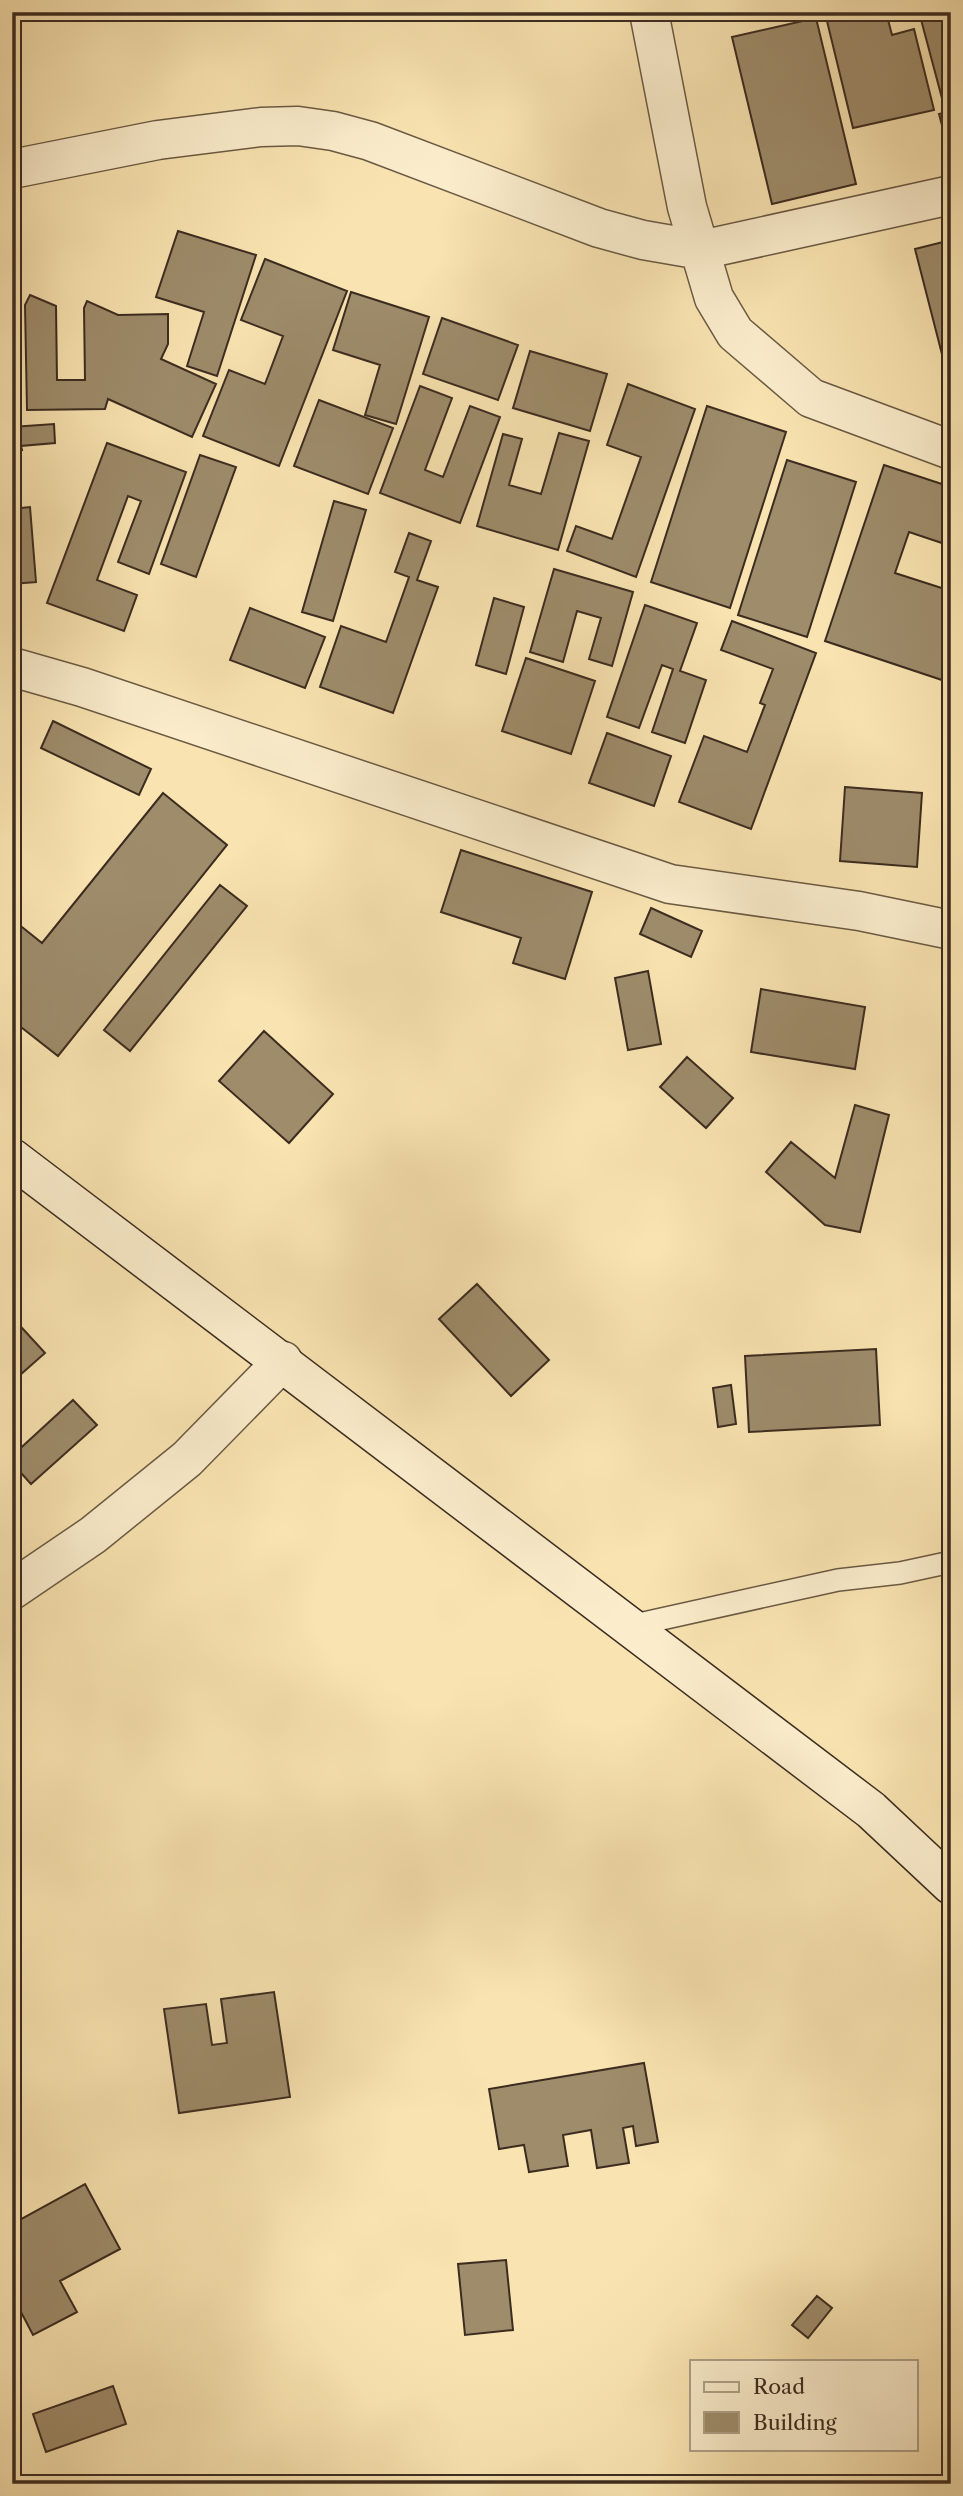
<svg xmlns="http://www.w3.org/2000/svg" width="963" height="2496" font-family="'Libre Caslon Text',serif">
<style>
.building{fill:#9e8c6b;stroke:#3c2c20;stroke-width:2}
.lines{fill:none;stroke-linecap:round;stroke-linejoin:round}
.lane-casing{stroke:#6b5a44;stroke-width:24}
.street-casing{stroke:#6b5a44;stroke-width:41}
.secondary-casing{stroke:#3c2c20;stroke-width:41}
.lane{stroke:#fbedcc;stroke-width:21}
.street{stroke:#fbedcc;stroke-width:38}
.secondary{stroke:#fbedcc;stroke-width:38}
</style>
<rect width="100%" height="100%" fill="#f9e4b1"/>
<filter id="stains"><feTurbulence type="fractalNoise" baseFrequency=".00286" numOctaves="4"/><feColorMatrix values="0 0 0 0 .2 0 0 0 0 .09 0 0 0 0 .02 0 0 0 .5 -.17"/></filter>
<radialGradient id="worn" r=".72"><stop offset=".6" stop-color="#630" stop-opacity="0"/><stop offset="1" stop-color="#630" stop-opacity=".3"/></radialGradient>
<path class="building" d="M730 12H766L732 20Z
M845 12H886L892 35 914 29 934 110 853 128 826 17Z
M919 12H951V100L943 102Z
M816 18 856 184 772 204 732 37Z
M951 111V156H950L939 114Z
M178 231 256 255 217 376 187 366 204 312 156 297Z
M951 240V364L945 366 915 249Z
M265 259 347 291 279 466 203 436 229 370 265 384 283 336 241 320Z
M351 292 429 317 396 424 365 415 380 365 333 350Z
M30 295 56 306 57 380H85L84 308 87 301 118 315 168 314V344L161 359 216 384 192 437 108 399 105 409 27 410 25 305Z
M442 318 518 345 498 400 423 374Z
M12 333 16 414H12Z
M530 351 607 374 590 431 513 408Z
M628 384 695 409 636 577 567 551 576 526 612 539 641 457 607 445Z
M420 386 452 398 425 470 443 477 470 406 500 417 460 523 380 493Z
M319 400 393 428 368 494 294 466Z
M707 406 786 432 730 608 651 582Z
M54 424 55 443 21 446 22 450 12 451V427Z
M559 433 589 441 558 550 477 526 503 434 522 439 509 485 541 494Z
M107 443 186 472 149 574 118 562 141 501 128 496 97 580 137 595 124 631 47 603Z
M200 455 236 467 196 577 161 564Z
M787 460 856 482 807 637 738 615Z
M884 465 951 487V546L909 532 895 573 951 591V683L825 641Z
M334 501 366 510 333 621 302 612Z
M30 507 36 582 12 584V509Z
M409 533 431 541 417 580 438 587 393 713 320 687 341 626 386 642 409 577 395 572Z
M554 569 633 592 612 666 589 659 601 618 577 611 563 662 530 652Z
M494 598 524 607 506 674 476 665Z
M645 605 697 623 680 671 706 680 685 743 652 732 673 669 662 665 639 728 607 717Z
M250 608 325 637 305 688 230 660Z
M732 621 816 653 751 829 679 802 704 736 747 752 765 705 760 703 773 669 721 650Z
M526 658 595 681 571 754 502 731Z
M53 721 151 769 139 795 41 748Z
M607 733 671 756 654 806 589 783Z
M845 787 922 793 917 867 840 861Z
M163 793 227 845 58 1056 12 1020V919L42 943Z
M461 850 592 892 565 979 513 963 521 938 441 912Z
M220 885 247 906 130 1051 104 1030Z
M651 908 702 931 691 957 640 934Z
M648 971 661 1044 628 1050 615 978Z
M761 989 865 1007 855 1069 751 1052Z
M264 1031 333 1094 289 1143 219 1081Z
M687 1057 733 1098 706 1128 660 1087Z
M855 1105 889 1115 860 1232 825 1225 766 1172 791 1142 835 1178Z
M477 1284 549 1360 511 1396 439 1319Z
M12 1317 45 1353 20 1375 12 1366Z
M876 1349 880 1425 749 1432 745 1356Z
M731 1385 736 1424 718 1427 713 1388Z
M73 1400 97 1425 31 1484 12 1463V1456Z
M274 1992 290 2097 179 2113 164 2009 206 2004 212 2045 227 2043 221 1999Z
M644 2063 658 2142 636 2146 633 2126 623 2128 629 2163 597 2168 591 2130 563 2135 568 2166 529 2172 524 2145 499 2149 489 2089Z
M85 2184 120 2249 60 2281 77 2312 33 2335 21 2312 12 2316V2224Z
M506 2260 513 2330 465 2335 458 2264Z
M817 2296 832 2308 808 2338 792 2325Z
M113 2386 126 2424 46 2452 33 2414Z"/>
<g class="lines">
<defs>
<path id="lane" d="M630 1626 838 1580 900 1573 951 1562"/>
<path id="street" d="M649 12 687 207 714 298 735 333 811 398 951 450
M12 169 158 140 261 127 298 126 333 131 370 141 599 228 643 240 701 250 951 195
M12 667 82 687 670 884 859 911 951 930
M12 1590 93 1535 187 1459 283 1361"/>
<path id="secondary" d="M12 1158 871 1810 951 1885"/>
</defs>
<use href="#lane" class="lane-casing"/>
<use href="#street" class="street-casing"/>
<use href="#secondary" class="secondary-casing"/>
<use href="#lane" class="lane"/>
<use href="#street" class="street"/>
<use href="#secondary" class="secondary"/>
</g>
<rect width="963" height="2496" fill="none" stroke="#f9e4b1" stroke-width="42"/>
<rect x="14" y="14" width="935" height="2468" fill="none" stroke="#3c2c20" stroke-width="3.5"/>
<rect x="21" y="21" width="921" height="2454" fill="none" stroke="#3c2c20" stroke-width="2"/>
<rect x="690" y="2360" width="228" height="91" fill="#fbedcc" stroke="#afa087" stroke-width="2"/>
<rect x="704" y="2382" width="35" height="10" fill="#fbedcc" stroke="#afa087" stroke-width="2"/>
<text x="753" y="2394" font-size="21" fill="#3c2c20">Road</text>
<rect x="704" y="2412" width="35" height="21" fill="#9e8c6b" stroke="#afa087" stroke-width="2"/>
<text x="753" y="2430" font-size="21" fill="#3c2c20">Building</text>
<rect width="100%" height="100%" filter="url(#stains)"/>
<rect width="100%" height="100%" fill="url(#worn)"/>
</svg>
